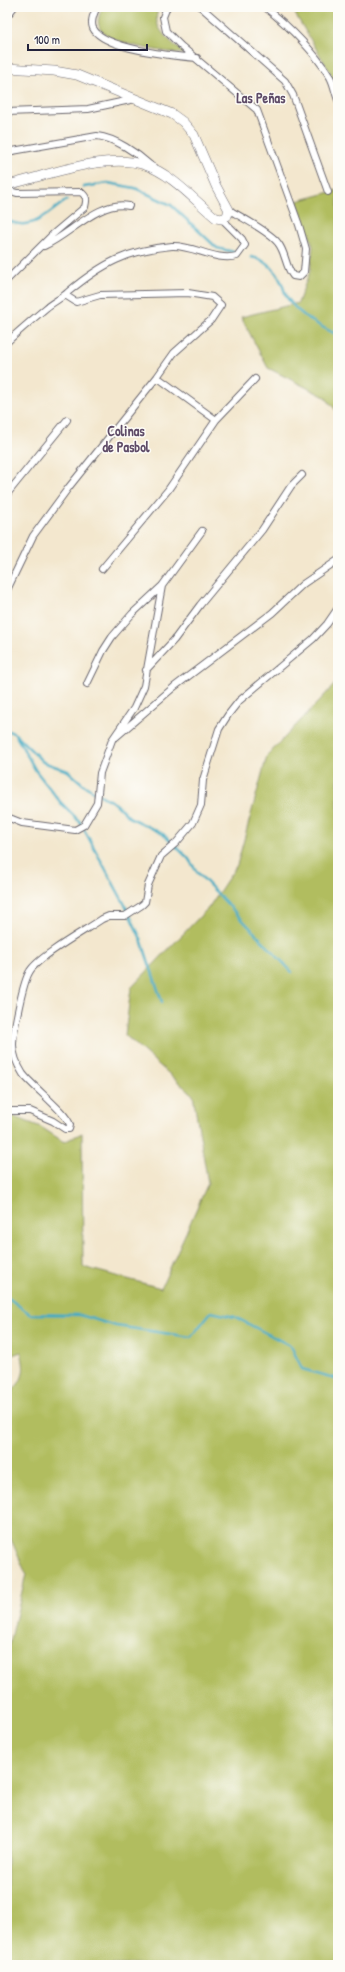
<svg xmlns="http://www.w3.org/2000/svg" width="345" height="1972" font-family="'Patrick Hand',sans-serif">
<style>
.green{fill:#b1bd5f;stroke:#6a704d}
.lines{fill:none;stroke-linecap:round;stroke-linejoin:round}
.stream{stroke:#44abc3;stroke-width:2.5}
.street-casing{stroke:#6b676e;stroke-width:8}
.secondary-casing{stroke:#6b676e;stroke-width:10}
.street{stroke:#fff;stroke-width:6}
.secondary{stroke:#fff;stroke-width:9}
.labels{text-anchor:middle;stroke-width:3;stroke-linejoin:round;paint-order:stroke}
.neighbourhood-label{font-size:14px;font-weight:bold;fill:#5f4c68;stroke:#fdfcf7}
</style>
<rect width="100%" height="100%" fill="#fdfcf7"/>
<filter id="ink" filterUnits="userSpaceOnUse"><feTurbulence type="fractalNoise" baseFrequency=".025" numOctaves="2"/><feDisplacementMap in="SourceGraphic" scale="8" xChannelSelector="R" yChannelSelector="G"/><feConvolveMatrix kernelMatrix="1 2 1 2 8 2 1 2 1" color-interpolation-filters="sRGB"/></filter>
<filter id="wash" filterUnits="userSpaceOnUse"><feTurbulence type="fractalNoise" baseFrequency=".012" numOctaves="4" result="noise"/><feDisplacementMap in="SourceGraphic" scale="16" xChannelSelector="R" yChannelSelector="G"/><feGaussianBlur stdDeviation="0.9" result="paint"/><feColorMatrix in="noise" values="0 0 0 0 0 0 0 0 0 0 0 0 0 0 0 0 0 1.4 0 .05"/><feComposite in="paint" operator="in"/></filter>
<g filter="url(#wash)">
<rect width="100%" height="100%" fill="#f3e7ce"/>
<path class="green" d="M102 7H160C147 26 173 43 185 54 168 52 107 45 100 28 96 21 100 14 102 7Z
M291 7H338V91L330 72Z
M338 190V413L325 397 268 368 241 317 298 303 310 271 313 246 297 201Z
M338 681V1965H7V1656L26 1574 7 1530V1397C22 1381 27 1375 21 1352L7 1357V1120L12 1116 41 1127 64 1142 82 1133 83 1267 161 1288 208 1183 193 1095 125 1035 131 988 209 907 237 865 267 756Z"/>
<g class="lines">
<path class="stream" d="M84 187 108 183 135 188 171 205 217 248 234 252
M7 220C32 233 47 213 67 200
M251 257C267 260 276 269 282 284 284 289 285 295 288 299 300 316 319 326 338 335
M7 730 15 734 36 771 61 803 80 822 125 905 141 939 162 1002
M15 734 43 762 68 771 85 786 116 804 129 817 163 834 188 858 197 872 292 972
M7 1297 30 1314 80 1315 116 1326 191 1337 211 1312 235 1317 291 1346 302 1369 338 1379"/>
</g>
</g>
<g filter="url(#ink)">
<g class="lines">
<defs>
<path id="street" d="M97 7C94 13 90 21 93 28 103 49 174 56 197 58
M167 7 163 17 166 31 181 46 257 110 299 225 306 249 304 272 299 277 293 276C285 266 286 253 278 243 270 232 241 217 229 210
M201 7 285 81 293 95 328 192
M265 7C290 27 313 50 330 77 334 84 335 93 338 100
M7 16 14 7
M7 112 88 109 135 99
M7 152 97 136C115 138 137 153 150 165
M7 190 17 193 81 192C87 197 87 199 85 207L53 234 7 280
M44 246C70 235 98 200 129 206
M7 342C20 330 33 319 46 308 53 302 62 298 68 292 102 264 127 250 172 246 194 245 216 262 237 256L245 245 242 239 222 219
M157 377 216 420
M7 494 67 420
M102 569 168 490 216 420 255 379
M7 590 33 536 69 487 157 377 174 353 211 320 221 305 212 297 188 293 100 295 76 302 65 295
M146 670 174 640 200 605 262 530 291 486 302 475
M87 684 103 651 112 637 132 614 162 586 202 531
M116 737 174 687 272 613 303 584 338 560
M7 817 22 823 75 830 84 825 97 803 100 773 112 740 134 708 144 686 162 586
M7 1111H30L53 1121 65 1129H69L70 1125C67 1113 33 1087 23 1074 18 1066 13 1054 13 1045 13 1032 23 981 30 971 39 956 86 930 102 919L109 916H125L142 905 145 902 148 885 161 856 176 843 193 823 201 805 203 780 219 729 228 715 239 701 313 639 327 624 338 608"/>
<path id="secondary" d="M7 68 54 71 77 75 172 114 183 122 194 135 216 186 229 210 227 216 222 219 216 218C194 200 172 174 145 165 106 152 46 176 7 185"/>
</defs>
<use href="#street" class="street-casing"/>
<use href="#secondary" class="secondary-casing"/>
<use href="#street" class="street"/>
<use href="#secondary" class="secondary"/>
</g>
</g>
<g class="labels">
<g class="neighbourhood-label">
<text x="261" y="103">Las Peñas</text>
<text x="126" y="436">Colinas<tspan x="126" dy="16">de Pasbol</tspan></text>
</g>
</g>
<rect width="345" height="1972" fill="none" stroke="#fdfcf7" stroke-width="24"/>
<path d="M28 44v6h119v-6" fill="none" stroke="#22223b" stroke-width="2"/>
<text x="34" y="44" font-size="12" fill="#22223b" stroke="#fdfcf7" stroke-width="3" paint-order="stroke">100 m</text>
</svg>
